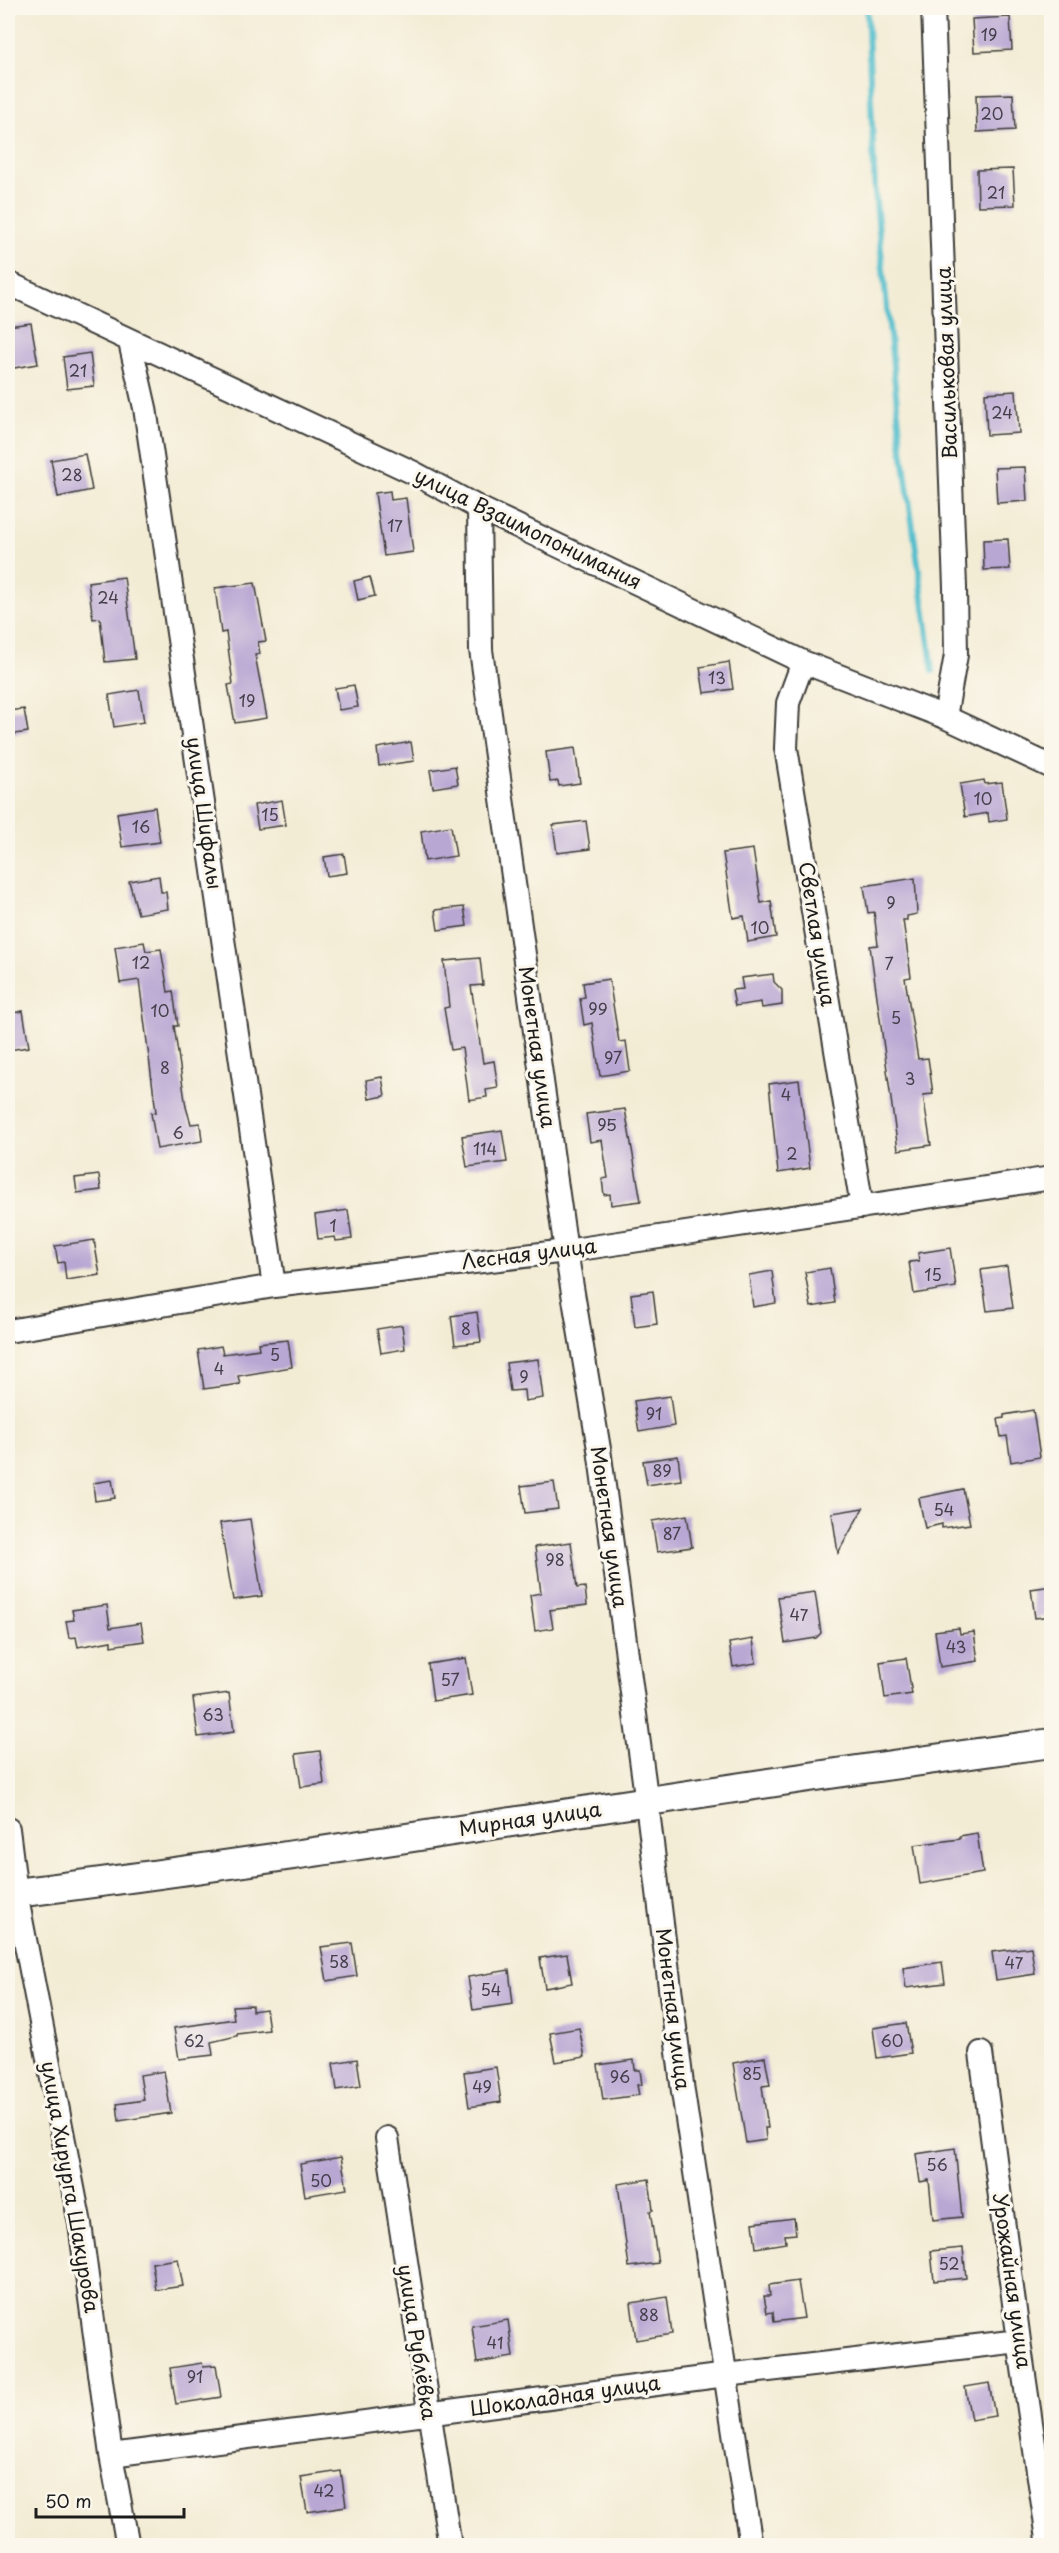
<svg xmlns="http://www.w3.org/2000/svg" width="1059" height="2553" font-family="'Playpen Sans',sans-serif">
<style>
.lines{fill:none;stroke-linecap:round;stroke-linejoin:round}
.stream{stroke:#52becc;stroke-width:6}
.building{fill:#b8a6d3}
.minor-casing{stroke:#3c3b38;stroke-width:26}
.tertiary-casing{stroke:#3c3b38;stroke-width:32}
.minor{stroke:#fff;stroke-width:22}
.tertiary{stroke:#fff;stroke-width:28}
.labels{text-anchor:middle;stroke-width:6;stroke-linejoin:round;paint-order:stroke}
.number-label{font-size:16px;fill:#433e4a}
.street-label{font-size:20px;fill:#1c1c1c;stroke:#fbf7ec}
</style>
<rect width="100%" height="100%" fill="#fbf7ec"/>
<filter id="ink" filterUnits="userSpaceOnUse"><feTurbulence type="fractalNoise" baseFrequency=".0167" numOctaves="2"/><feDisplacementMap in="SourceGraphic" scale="12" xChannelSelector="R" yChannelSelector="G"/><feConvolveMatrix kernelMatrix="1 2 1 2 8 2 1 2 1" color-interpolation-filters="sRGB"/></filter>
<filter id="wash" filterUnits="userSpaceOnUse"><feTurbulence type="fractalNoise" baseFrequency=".008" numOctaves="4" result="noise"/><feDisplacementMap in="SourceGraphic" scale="24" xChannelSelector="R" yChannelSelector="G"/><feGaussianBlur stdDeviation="1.35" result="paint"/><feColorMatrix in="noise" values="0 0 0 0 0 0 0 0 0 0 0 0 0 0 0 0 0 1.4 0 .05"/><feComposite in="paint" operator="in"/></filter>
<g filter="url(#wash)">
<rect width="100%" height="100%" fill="#f3ecd5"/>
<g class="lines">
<path class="stream" d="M867 8 875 193 901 442 933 671"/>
</g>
<g id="blocks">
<path class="building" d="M1010 17 1012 50 974 52 972 19Z
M1013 94 1015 130 977 132 976 95Z
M1013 169 1015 205 978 206 977 170Z
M31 323 38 364 8 369V326Z
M90 353 94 386 67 389 63 357Z
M1016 391 1019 433 987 435 985 393Z
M85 454 92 490 58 497 51 460Z
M1025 467 1027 501 997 503 995 468Z
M390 491 391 500 406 498 413 552 384 556 375 493Z
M1008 539 1010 569 984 570 983 540Z
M124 577 135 659 105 662 100 618 93 619 88 582Z
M370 577 375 596 358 600 354 581Z
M255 583 266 641 258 642 260 654 255 655 267 718 235 723 228 685 233 684 226 632 221 633 215 588Z
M729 662 733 689 704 693 700 667Z
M354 685 358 707 339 710 335 688Z
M139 690 144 722 114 727 109 695Z
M24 709 28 732 8 735V711Z
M411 742 414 761 379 766 377 748Z
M575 748 580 783 559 786 558 781 550 782 546 752Z
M455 766 458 784 433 788 430 770Z
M984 780 985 784 1002 782 1007 819 989 822 988 813 965 817 960 784Z
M282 800 286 825 258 829 254 805Z
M155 807 160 842 122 847 117 813Z
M586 821 590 849 557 853 553 825Z
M451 826 456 856 425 861 421 831Z
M753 849 761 903 771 901 776 937 748 942 744 916 733 918 723 853Z
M344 854 347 873 327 876 324 857Z
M159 876 161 892H166L168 909 138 914 129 881Z
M915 878 917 914 907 916V920H903L911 977 905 978 918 1059 928 1058 933 1094 923 1095 931 1145 898 1150 870 946 878 945 874 912 868 913 864 886Z
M464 907 467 926 438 930 435 910Z
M144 942 146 951 161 949 168 992 173 991 178 1026H174L186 1107 191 1124 200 1123 202 1141 157 1149 151 1113 156 1112 139 980 120 983 115 947Z
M480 958 483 985 471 986 483 1063 494 1061 498 1088 486 1090 487 1097 469 1100 462 1048 451 1050 444 1008 449 1007 444 961Z
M773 974 774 982 782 990V1005L762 1008 761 1002 735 1006 732 990 743 989 741 978Z
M609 979 619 1042 626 1041 630 1071 600 1076 592 1023 584 1025 580 998 585 997 583 983Z
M23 1011 29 1047 8 1050V1014Z
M382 1077 385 1096 369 1099 366 1080Z
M799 1080 810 1168 778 1173 769 1084Z
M625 1109 641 1201 611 1205 610 1194 604 1195 602 1179 608 1178 602 1140 590 1142 586 1114Z
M502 1130 507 1162 467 1167 462 1136Z
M99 1175 101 1190 77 1193 75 1178Z
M348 1210 352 1239 336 1241 335 1237 318 1239 315 1215Z
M94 1240 100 1275 66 1280 64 1262 58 1263 55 1246Z
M950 1248 956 1287 914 1294 909 1262 919 1261 918 1253Z
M1007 1266 1013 1308 987 1311 981 1270Z
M830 1268 835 1303 811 1307 805 1272Z
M772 1271 776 1303 753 1307 749 1275Z
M653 1291 657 1324 635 1327 631 1294Z
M477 1312 481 1342 455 1345 451 1316Z
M402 1325 405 1349 381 1353 377 1329Z
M288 1340 292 1367 238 1376 240 1384 204 1389 198 1350 221 1346 223 1354 259 1349 258 1343Z
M538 1359 543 1398 525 1401 524 1390 510 1391 506 1363Z
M670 1396 674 1426 639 1432 634 1401Z
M1033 1410 1040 1457 1011 1462 1007 1436 1001 1437 998 1419 1004 1418V1415Z
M678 1456 681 1480 647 1485 643 1461Z
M112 1480 115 1498 95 1501 93 1483Z
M554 1482 558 1509 525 1513 521 1486Z
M963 1489 970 1524 942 1528V1524L925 1528 919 1498Z
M863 1508 838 1553 832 1513Z
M687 1515 692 1547 657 1552 652 1521Z
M250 1519 262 1596 233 1600 220 1523Z
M571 1542 577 1588 585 1587 587 1605 550 1610 553 1628 535 1631 530 1595 541 1593 535 1547Z
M1052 1586V1616L1035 1618 1031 1589Z
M815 1592 821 1633 816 1638 785 1643 778 1597Z
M107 1605 110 1628 141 1623 144 1641 111 1646V1641L78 1647 76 1637 69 1638 66 1621 74 1620 72 1610Z
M959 1628 960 1634 974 1632 978 1661 940 1667 935 1631Z
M753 1639 756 1663 733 1667 729 1643Z
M466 1658 472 1695 433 1701 428 1664Z
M906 1658 912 1694 885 1698 880 1662Z
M229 1693 234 1732 198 1737 193 1698Z
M320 1751 324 1784 301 1787 296 1754Z
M977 1833 983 1873 920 1884 914 1845 960 1839V1836Z
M352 1943 357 1976 327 1981 321 1947Z
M1031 1947 1035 1974 996 1980 992 1952Z
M567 1954 572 1983 545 1988 540 1958Z
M942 1962 945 1983 906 1988 903 1968Z
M509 1970 513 2004 473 2010 468 1977Z
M252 2005V2011L266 2009 269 2030 237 2034V2036L211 2042 213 2055 179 2059 174 2028 234 2019 232 2006Z
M906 2023 911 2053 877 2058 873 2028Z
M579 2028 585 2057 556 2062 550 2033Z
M765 2057 770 2085 762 2086 768 2128H765L766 2140 746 2143 733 2063Z
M357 2059 361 2086 337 2090 333 2063Z
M634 2060 635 2070H640L642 2085H637L639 2095 603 2100 598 2065Z
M496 2067 501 2102 469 2107 464 2072Z
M164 2071 171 2113 119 2121 117 2104 144 2100 140 2075Z
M955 2148 962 2217 933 2220 929 2180 920 2182 916 2154Z
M341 2157 347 2189 305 2196 300 2164Z
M649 2179 653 2210 650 2211 658 2263 629 2267 618 2184Z
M794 2218 796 2234 785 2235 786 2243 756 2248 753 2223Z
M963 2248 966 2278 934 2281 931 2251Z
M178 2259 183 2286 156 2290 152 2263Z
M798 2281 804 2318 774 2322 773 2312 767 2313 764 2296H770L769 2285Z
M667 2297 672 2334 636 2340 631 2303Z
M508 2320 513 2357 477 2363 472 2326Z
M202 2363 203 2366 216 2365 221 2397 176 2404 170 2368Z
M989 2383 995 2416 971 2420 965 2387Z
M341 2471 346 2506 307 2512 301 2477Z"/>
</g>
</g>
<g filter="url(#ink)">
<use href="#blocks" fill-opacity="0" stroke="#3c3b38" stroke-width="1.5"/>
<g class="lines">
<defs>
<path id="minor" d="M933 8 955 587 956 655 945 717
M8 283 412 472 479 508 803 662 945 717 1052 767
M130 342 145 408 274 1286
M479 508 481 650 566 1251 599 1449 647 1803 683 2092 751 2546
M803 662 788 703 786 748 862 1207
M8 1331 274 1286 566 1251 1052 1178
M8 1829 16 1893 80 2224 111 2455 128 2546
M981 2053 1019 2341 1049 2546
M387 2138 450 2546
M111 2455 726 2375 1019 2341"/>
<path id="tertiary" d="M8 1894C356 1851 703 1788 1052 1743"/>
</defs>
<use href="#minor" class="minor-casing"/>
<use href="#tertiary" class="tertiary-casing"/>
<use href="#minor" class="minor"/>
<use href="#tertiary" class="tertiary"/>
</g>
</g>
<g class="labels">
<g class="number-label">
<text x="989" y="41">19</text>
<text x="992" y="120">20</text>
<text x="996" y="199">21</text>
<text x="78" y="377">21</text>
<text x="1002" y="419">24</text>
<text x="72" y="481">28</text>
<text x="395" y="532">17</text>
<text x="108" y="604">24</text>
<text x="717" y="684">13</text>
<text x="247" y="707">19</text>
<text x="983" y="805">10</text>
<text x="270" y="821">15</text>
<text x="141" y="833">16</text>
<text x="891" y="909">9</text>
<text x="760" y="934">10</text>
<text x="141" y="969">12</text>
<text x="889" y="970">7</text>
<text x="598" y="1015">99</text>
<text x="160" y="1017">10</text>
<text x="896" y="1024">5</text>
<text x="613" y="1064">97</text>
<text x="165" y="1074">8</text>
<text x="910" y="1085">3</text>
<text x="786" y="1101">4</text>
<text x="607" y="1131">95</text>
<text x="178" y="1139">6</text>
<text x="485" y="1155">114</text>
<text x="792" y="1160">2</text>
<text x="333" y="1232">1</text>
<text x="933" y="1281">15</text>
<text x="466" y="1335">8</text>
<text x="275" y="1361">5</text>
<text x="219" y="1375">4</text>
<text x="524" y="1383">9</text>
<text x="654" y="1420">91</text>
<text x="662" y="1477">89</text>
<text x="944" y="1516">54</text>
<text x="672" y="1540">87</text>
<text x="555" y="1566">98</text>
<text x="799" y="1621">47</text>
<text x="956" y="1653">43</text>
<text x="450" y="1686">57</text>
<text x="213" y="1721">63</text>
<text x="339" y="1968">58</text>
<text x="1014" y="1969">47</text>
<text x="491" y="1996">54</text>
<text x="194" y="2047">62</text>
<text x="892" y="2047">60</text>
<text x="752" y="2080">85</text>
<text x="620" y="2083">96</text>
<text x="482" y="2093">49</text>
<text x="937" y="2171">56</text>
<text x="321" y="2187">50</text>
<text x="949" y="2270">52</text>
<text x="649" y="2321">88</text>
<text x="495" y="2349">41</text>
<text x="195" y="2383">91</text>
<text x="324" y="2497">42</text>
</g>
<g class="street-label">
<text transform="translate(947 363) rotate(-92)" y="7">Васильковая улица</text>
<text transform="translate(528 529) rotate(26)" y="7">улица Взаимопонимания</text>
<text transform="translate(204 813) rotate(82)" y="7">улица Шифалы</text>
<text transform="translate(817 934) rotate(81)" y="7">Светлая улица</text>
<text transform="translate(537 1047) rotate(82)" y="7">Монетная улица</text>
<text transform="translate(529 1254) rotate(-7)" y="7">Лесная улица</text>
<text transform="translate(609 1527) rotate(82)" y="7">Монетная улица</text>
<text transform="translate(530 1819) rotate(-8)" y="7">Мирная улица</text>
<text transform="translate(673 2009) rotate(83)" y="7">Монетная улица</text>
<text transform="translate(70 2187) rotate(80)" y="7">улица Хирурга Шакурова</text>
<text transform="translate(1012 2281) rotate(82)" y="7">Урожайная улица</text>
<text transform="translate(417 2342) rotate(81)" y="7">улица Рублёвка</text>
<text transform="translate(565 2396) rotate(-8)" y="7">Шоколадная улица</text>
</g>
</g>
<rect width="1059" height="2553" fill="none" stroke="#fbf7ec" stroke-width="30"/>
<path d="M36 2508v9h148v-9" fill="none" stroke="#1c1c1c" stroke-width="3"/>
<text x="45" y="2508" font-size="18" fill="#1c1c1c" stroke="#fbf7ec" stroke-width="4.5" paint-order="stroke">50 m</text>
</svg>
